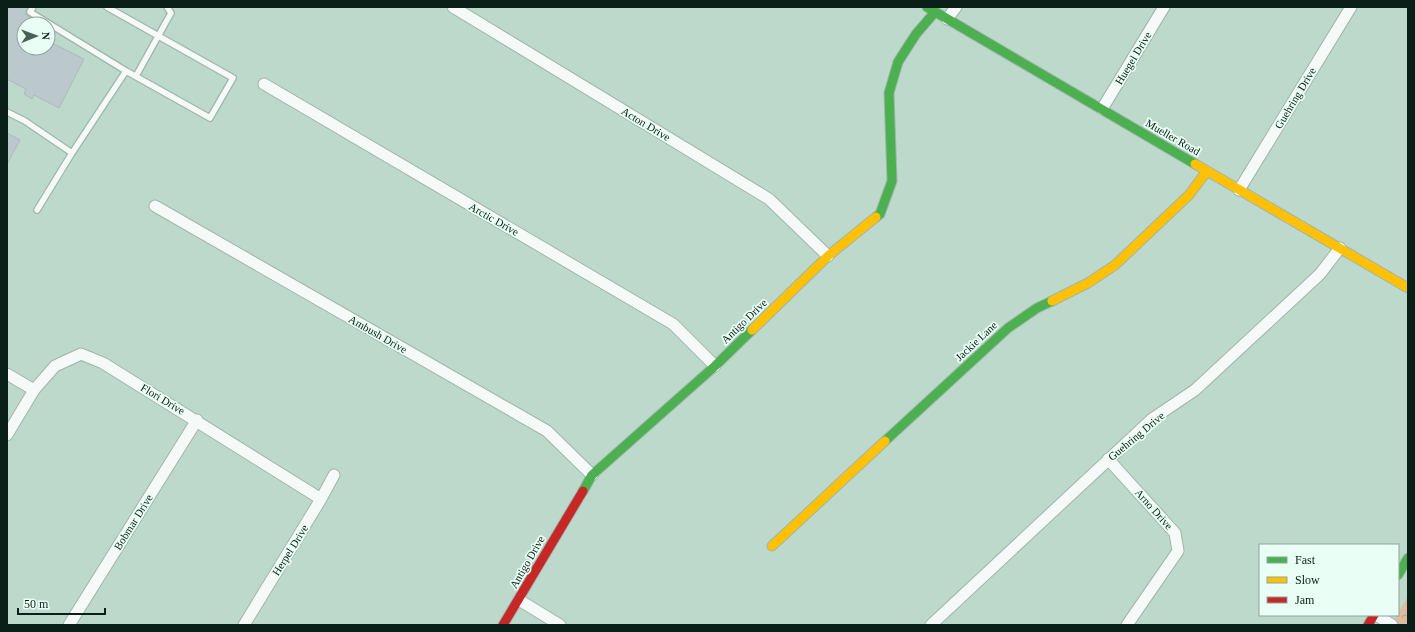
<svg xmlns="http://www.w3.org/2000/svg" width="1415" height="632" font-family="'Times New Roman',serif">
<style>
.park{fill:url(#park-crowns)}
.building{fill:#bcc9cc;stroke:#aebabd}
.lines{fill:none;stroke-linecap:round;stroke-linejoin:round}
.lane-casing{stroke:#9fb6ab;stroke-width:8}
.street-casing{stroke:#9fb6ab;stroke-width:13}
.fast-casing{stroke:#9fb6ab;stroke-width:11}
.slow-casing{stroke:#9fb6ab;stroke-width:11}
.jam-casing{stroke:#9fb6ab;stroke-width:11}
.lane{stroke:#f5f9f7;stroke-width:5.5}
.street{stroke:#f5f9f7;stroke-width:11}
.fast{stroke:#4caf50;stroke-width:9}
.slow{stroke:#ffc107;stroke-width:9}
.jam{stroke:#c62828;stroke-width:9}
.labels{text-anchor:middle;stroke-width:3.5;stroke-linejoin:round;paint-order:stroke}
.street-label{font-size:11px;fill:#0a1f17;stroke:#e9fef4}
</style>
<defs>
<pattern id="park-crowns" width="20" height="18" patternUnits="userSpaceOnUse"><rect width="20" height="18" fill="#ddbca1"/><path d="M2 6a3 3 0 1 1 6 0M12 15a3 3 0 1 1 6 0" fill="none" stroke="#bca18a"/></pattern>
</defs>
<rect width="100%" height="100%" fill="#bdd9cc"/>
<path class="park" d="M1408 596V625H1391Z"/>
<path class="building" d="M7 7H28L25 14 41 24H24V48H48V41L84 59 59 108 34 95 32 99 24 94 26 89 7 79Z
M7 133 20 140 7 164Z"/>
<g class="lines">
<defs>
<path id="lane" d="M33 7 30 12 126 71 72 153 37 210
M107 7 233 78 210 118 126 71
M136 76 171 13 167 7
M7 112 25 121 72 153"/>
<path id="street" d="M453 7 769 199 828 256
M947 19 956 7
M264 84 673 324 715 366
M1102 109 1164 7
M1239 190 1351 7
M155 206 547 431 592 475
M7 374 34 390 55 366 81 354 103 363 321 499
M7 435 34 390
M1108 459 1175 533 1178 551 1127 625
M519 600 560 625
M1376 615 1392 625
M69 625 197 420
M244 625 321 499 334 475
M931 625 1152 419 1195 390 1320 274 1340 248"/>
<path id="fast" d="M927 7 1195 164
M876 217 880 214 892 181 889 93 898 62 916 34 935 12
M885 441 1008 328 1037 308 1052 301
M583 491 592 475 715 366 752 330
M1398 575 1408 558"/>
<path id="slow" d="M1195 164 1408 288
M1052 301 1088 283 1115 265 1189 195 1207 171
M752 330 828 256 876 217
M772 546 885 441"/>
<path id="jam" d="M503 625 583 491
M1368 625 1374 615"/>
</defs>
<use href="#lane" class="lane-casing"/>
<use href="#street" class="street-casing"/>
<use href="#fast" class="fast-casing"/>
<use href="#slow" class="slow-casing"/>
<use href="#jam" class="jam-casing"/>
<use href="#lane" class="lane"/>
<use href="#street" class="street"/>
<use href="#fast" class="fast"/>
<use href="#slow" class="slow"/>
<use href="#jam" class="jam"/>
</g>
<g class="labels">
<g class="street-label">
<text transform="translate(1133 58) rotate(-59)" y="4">Huegel Drive</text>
<text transform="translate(1295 98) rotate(-59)" y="4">Guehring Drive</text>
<text transform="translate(646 124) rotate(31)" y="4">Acton Drive</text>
<text transform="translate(1173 137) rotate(30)" y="4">Mueller Road</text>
<text transform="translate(494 219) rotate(30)" y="4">Arctic Drive</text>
<text transform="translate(744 321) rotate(-44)" y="4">Antigo Drive</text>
<text transform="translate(378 334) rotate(30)" y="4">Ambush Drive</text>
<text transform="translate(976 341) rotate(-43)" y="4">Jackie Lane</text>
<text transform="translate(163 399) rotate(31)" y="4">Flori Drive</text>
<text transform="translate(1136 436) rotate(-40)" y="4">Guehring Drive</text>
<text transform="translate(1154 509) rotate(48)" y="4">Arno Drive</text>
<text transform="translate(133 522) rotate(-58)" y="4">Bobmar Drive</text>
<text transform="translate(290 550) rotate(-58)" y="4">Herpel Drive</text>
<text transform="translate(527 562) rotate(-60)" y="4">Antigo Drive</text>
</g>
</g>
<rect width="1415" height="632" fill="none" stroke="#0a1f17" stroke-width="16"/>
<rect x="1259" y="544" width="140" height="72" fill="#e9fef4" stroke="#90a59c"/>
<rect x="1267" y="557" width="20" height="6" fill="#4caf50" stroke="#90a59c"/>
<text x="1295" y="564" font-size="12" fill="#0a1f17">Fast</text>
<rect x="1267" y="577" width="20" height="6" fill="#ffc107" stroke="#90a59c"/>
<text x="1295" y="584" font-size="12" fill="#0a1f17">Slow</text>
<rect x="1267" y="597" width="20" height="6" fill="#c62828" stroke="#90a59c"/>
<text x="1295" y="604" font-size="12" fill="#0a1f17">Jam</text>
<g transform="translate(36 36) rotate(89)"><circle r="19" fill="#e9fef4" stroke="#90a59c"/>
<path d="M0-3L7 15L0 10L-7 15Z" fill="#496056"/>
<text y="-6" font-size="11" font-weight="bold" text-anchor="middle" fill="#0a1f17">N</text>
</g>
<path d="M18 608v6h87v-6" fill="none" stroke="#0a1f17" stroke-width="2"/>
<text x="24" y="608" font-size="12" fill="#0a1f17" stroke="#e9fef4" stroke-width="3" paint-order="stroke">50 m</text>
</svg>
